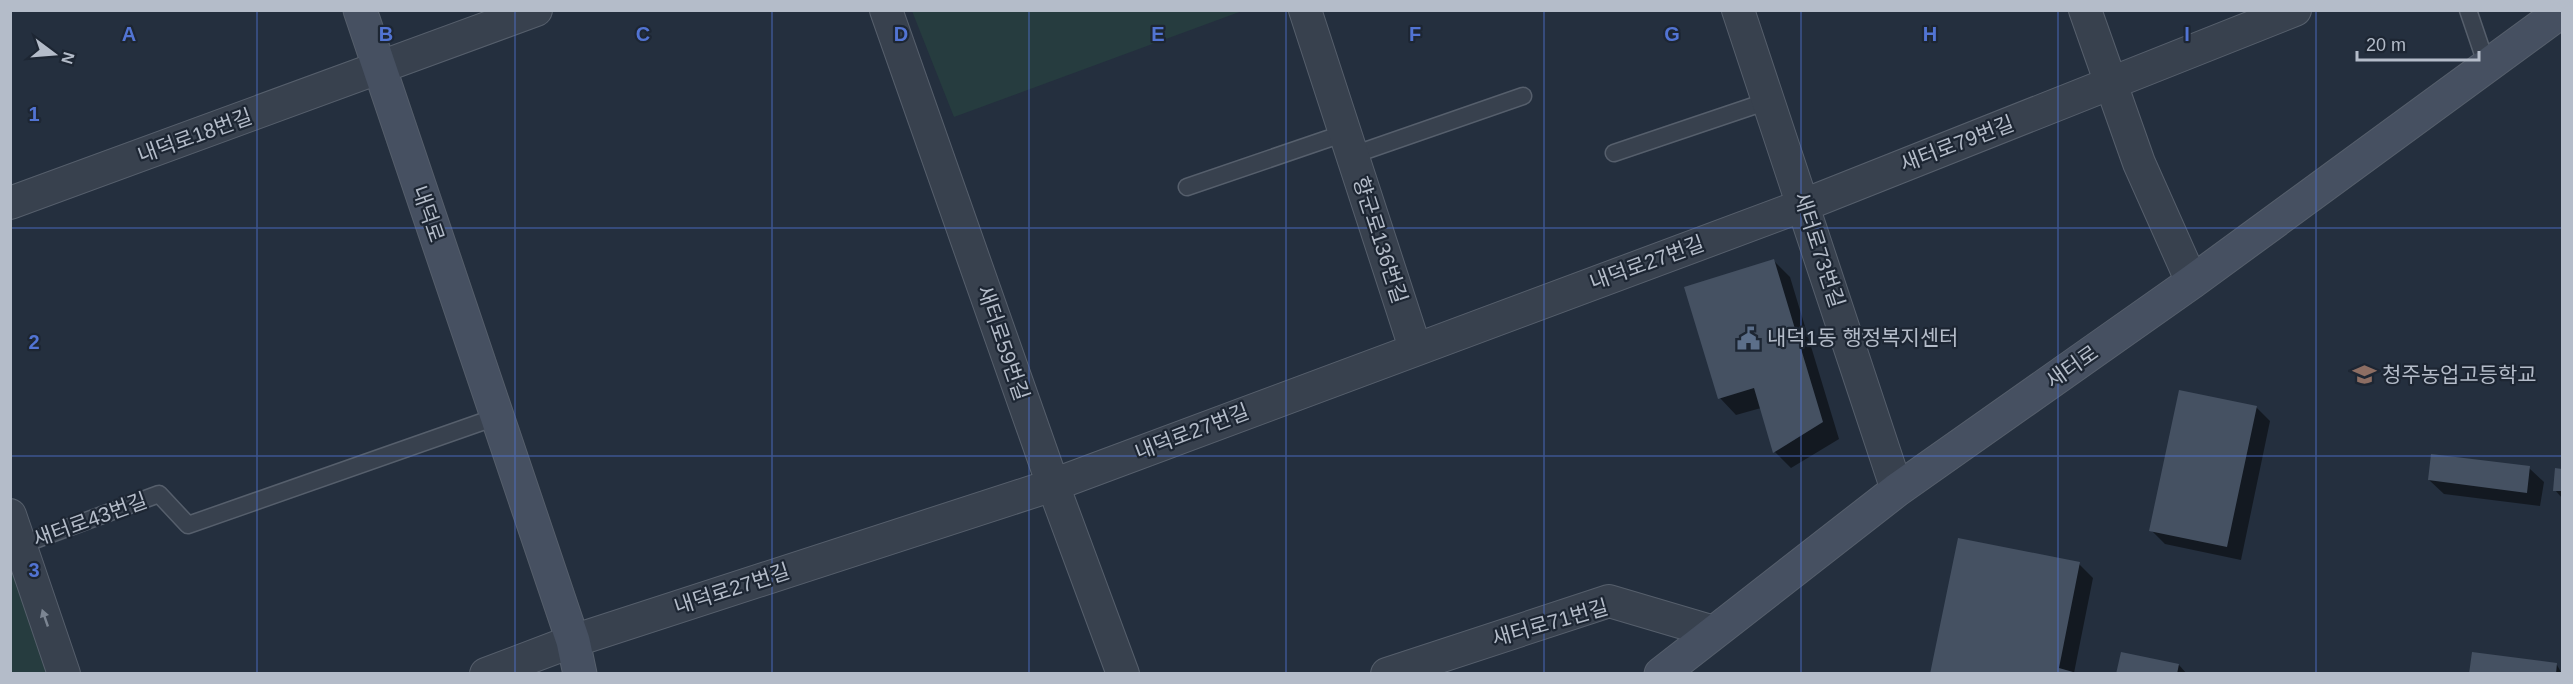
<svg xmlns="http://www.w3.org/2000/svg" width="2573" height="684" font-family="Helvetica,'Noto Sans KR',sans-serif">
<style>
.green{fill:#263c3f}
.shadow{fill:#0007}
.building{fill:#455162}
.lines{fill:none;stroke-linecap:round;stroke-linejoin:round}
.lane-casing{stroke:#565f6c;stroke-width:19}
.street-casing{stroke:#565f6c;stroke-width:34}
.secondary-casing{stroke:#565f6c;stroke-width:35}
.lane{stroke:#38414e;stroke-width:16}
.street{stroke:#38414e;stroke-width:32}
.secondary{stroke:#465061;stroke-width:33}
.oneway{fill:#7c8592}
.grid{fill:none;stroke:#5274d3;stroke-width:1.5;stroke-opacity:0.55}
.labels{text-anchor:middle;stroke-width:4.5;stroke-linejoin:round;paint-order:stroke}
.street-label{font-size:21px;fill:#b4bcc9;stroke:#1d2633}
.poi-label{font-size:21px;fill:#b4bcc9;stroke:#1d2633;text-anchor:start}
.grid-label{font-size:20px;text-anchor:middle;font-weight:bold;fill:#5274d3;stroke:#1d2633;stroke-width:4.5;stroke-linejoin:round;paint-order:stroke}
</style>
<rect width="100%" height="100%" fill="#242f3e"/>
<path class="green" d="M912 11H1242L954 117Z
M11 561 49 673H11Z"/>
<path class="shadow" d="M1774 261 1790 277 1839 439 1791 468 1775 452 1761 408 1736 415 1720 398Z
M2256 407 2270 421 2241 560 2165 544 2151 530Z
M2529 468 2544 482 2540 506 2444 494 2429 480Z
M2556 470H2562V498L2555 490Z
M2079 564 2093 578 2074 673 1932 674Z
M2179 665 2187 674H2118Z
M2557 665 2562 674H2471Z"/>
<path class="building" d="M1774 259 1823 422 1773 453 1754 388 1718 399 1684 287Z
M2179 390 2257 406 2227 547 2149 531Z
M2431 454 2530 466 2527 493 2428 480Z
M2555 468 2562 469V491H2553Z
M1958 538 2080 562 2059 668 2080 674H1930Z
M2121 652 2179 664 2177 674H2116Z
M2472 652 2557 663 2556 674H2469Z"/>
<g class="lines">
<defs>
<path id="lane" d="M2468 10 2487 66
M1614 153 1768 101
M1353 155 1523 96
M1187 187 1345 133
M21 545 159 494 188 525 496 417"/>
<path id="street" d="M886 10 1053 485 1123 674
M1305 10 1415 348
M1738 10 1897 490
M2085 10 2139 163 2192 282
M10 203 536 10
M10 515 64 674
M486 674 573 641 1053 485 1804 205 2295 10
M1387 674 1609 601 1714 632"/>
<path id="secondary" d="M360 10 573 641 580 674
M1661 674 1897 490 2192 282 2562 11"/>
</defs>
<use href="#lane" class="lane-casing"/>
<use href="#street" class="street-casing"/>
<use href="#secondary" class="secondary-casing"/>
<use href="#lane" class="lane"/>
<use href="#street" class="street"/>
<use href="#secondary" class="secondary"/>
</g>
<defs><path id="oneway-solid" d="M-6-.8H1V-3.2L6.5 0L1 3.2V.8H-6Z" transform="scale(1.5)"/></defs>
<use class="oneway" href="#oneway-solid" transform="translate(45 618) rotate(-109)"/>
<path class="grid" d="M257 10V674M515 10V674M772 10V674M1029 10V674M1286 10V674M1544 10V674M1801 10V674M2058 10V674M2316 10V674M10 228H2562M10 456H2562"/>
<defs>
<symbol id="civic-bare" viewBox="-9 -9 18 18"><path d="M-.6-6.5H3V-4.5H.6V-3L4-1V1h2V6H-6V1h2V-1L-.6-3ZM-1.2 2.5V6h2.4V2.5Z" fill="#5c6f8a" stroke="#1d2633" stroke-width="2.5" paint-order="stroke"/></symbol>
<symbol id="school-bare" viewBox="-9 -9 18 18"><path d="M0-5L7-2L0 1L-7-2ZM-4 1L0 2.5L4 1V4Q0 6-4 4Z" fill="#8d6e63" stroke="#1d2633" stroke-width="2.5" paint-order="stroke"/></symbol>
</defs>
<g fill-rule="evenodd">
<use href="#civic-bare" x="1732" y="322" width="33" height="33"/>
<use href="#school-bare" x="2348" y="358" width="33" height="33"/>
</g>
<g class="labels">
<g class="street-label">
<text transform="translate(195 136) rotate(-20)" y="7">내덕로18번길</text>
<text transform="translate(1957 144) rotate(-21)" y="7">새터로79번길</text>
<text transform="translate(428 214) rotate(71)" y="7">내덕로</text>
<text transform="translate(1380 240) rotate(72)" y="7">향군로136번길</text>
<text transform="translate(1819 250) rotate(72)" y="7">새터로73번길</text>
<text transform="translate(1647 263) rotate(-20)" y="7">내덕로27번길</text>
<text transform="translate(1003 343) rotate(71)" y="7">새터로59번길</text>
<text transform="translate(2072 367) rotate(-35)" y="7">새터로</text>
<text transform="translate(1192 432) rotate(-21)" y="7">내덕로27번길</text>
<text transform="translate(90 520) rotate(-20)" y="7">새터로43번길</text>
<text transform="translate(732 589) rotate(-18)" y="7">내덕로27번길</text>
<text transform="translate(1550 623) rotate(-16)" y="7">새터로71번길</text>
</g>
<g class="poi-label">
<text x="1767" y="345">내덕1동 행정복지센터</text>
<text x="2382" y="382">청주농업고등학교</text>
</g>
</g>
<g class="grid-label">
<text x="129" y="41">A</text>
<text x="386" y="41">B</text>
<text x="643" y="41">C</text>
<text x="901" y="41">D</text>
<text x="1158" y="41">E</text>
<text x="1415" y="41">F</text>
<text x="1672" y="41">G</text>
<text x="1930" y="41">H</text>
<text x="2187" y="41">I</text>
<text x="34" y="121">1</text>
<text x="34" y="349">2</text>
<text x="34" y="577">3</text>
</g>
<rect width="2573" height="684" fill="none" stroke="#b4bcc9" stroke-width="24"/>
<g transform="translate(54 54) rotate(106)" stroke="#1d2633" stroke-width="4.5" paint-order="stroke">
<path d="M0-4.5L10 22L0 15L-10 22Z" fill="#b4bcc9"/>
<text y="-9" font-size="16" font-weight="bold" text-anchor="middle" fill="#b4bcc9">N</text>
</g>
<path d="M2357 51v9h122v-9" fill="none" stroke="#b4bcc9" stroke-width="3"/>
<text x="2366" y="51" font-size="18" fill="#b4bcc9" stroke="#1d2633" stroke-width="4.5" paint-order="stroke">20 m</text>
</svg>
